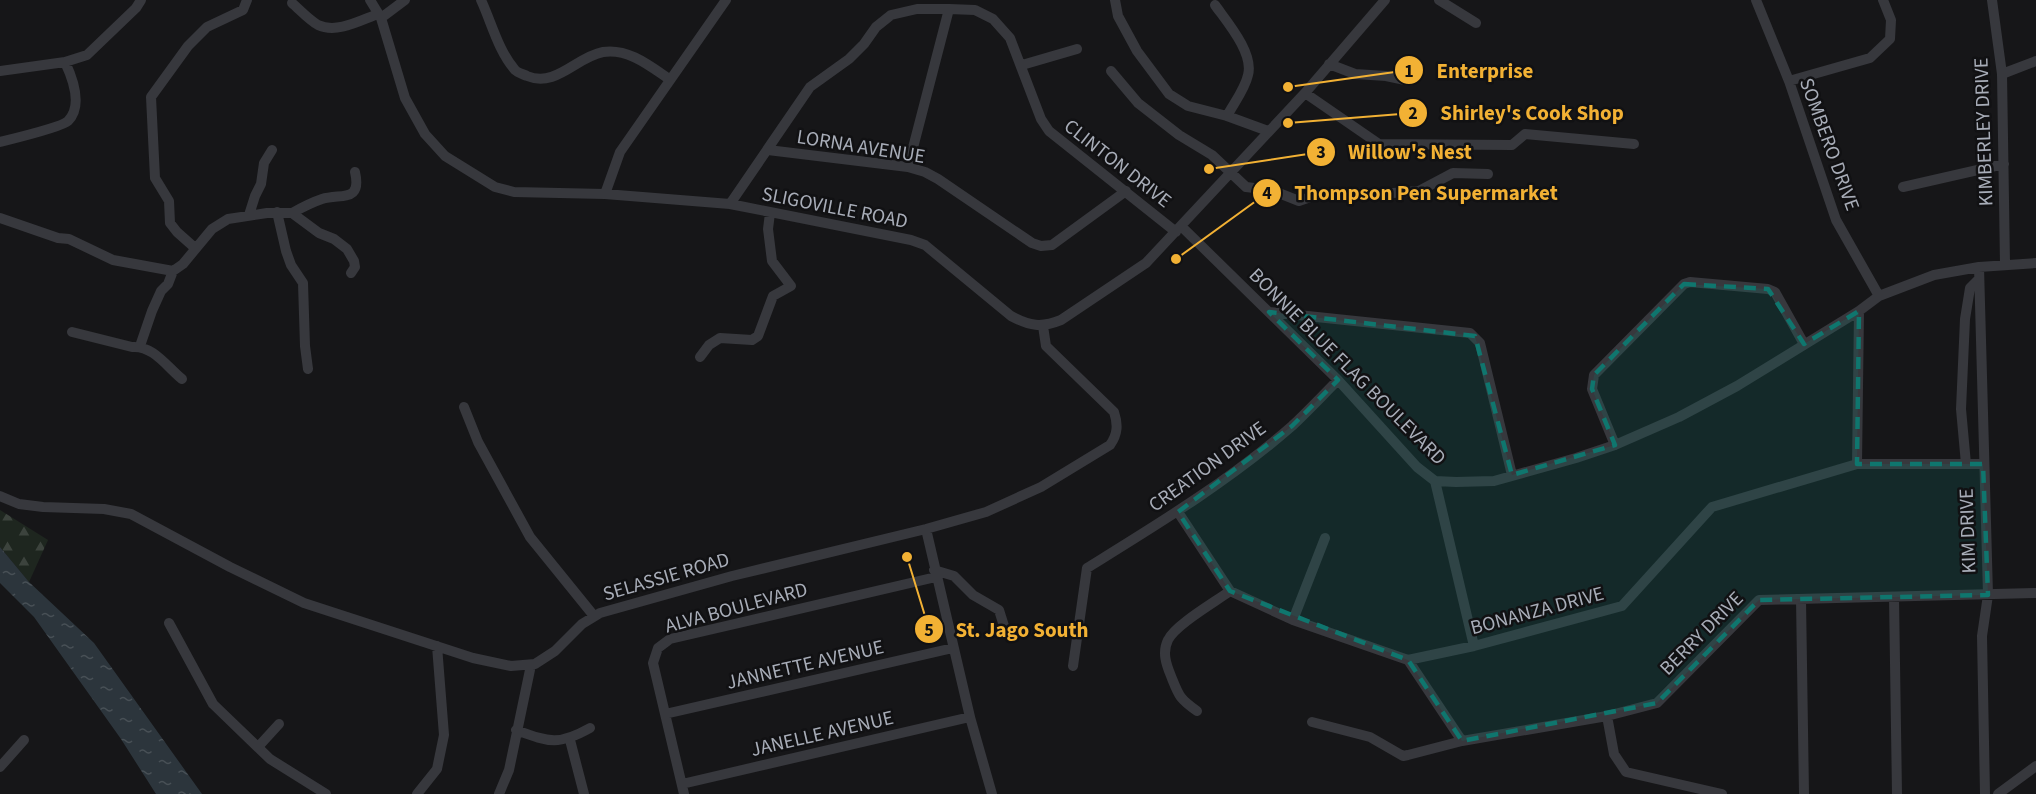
<svg xmlns="http://www.w3.org/2000/svg" width="2036" height="794" font-family="'Source Sans 3',sans-serif">
<style>
.forest{fill:url(#forest-firs)}
.water{fill:url(#water-ripples)}
.lines{fill:none;stroke-linecap:round;stroke-linejoin:round}
.minor{stroke:#37383d;stroke-width:10}
.marked{fill:#0f766e;fill-opacity:0.2;stroke:#0f766e;stroke-width:4.5;stroke-dasharray:12 8;stroke-linejoin:round}
.labels{text-anchor:middle;stroke-width:5;stroke-linejoin:round;paint-order:stroke}
.street-label{font-size:20px;fill:#a8adb8;stroke:#111113}
.leader{fill:none;stroke:#f2b134;stroke-width:2}
.callout-dot{fill:#f2b134;stroke:#111113;stroke-width:2}
.mark-label{font-size:18px;text-anchor:middle;font-weight:bold;fill:#111}
.callout-label{font-size:21px;text-anchor:middle;font-weight:bold;fill:#f2b134;stroke:#111113;stroke-width:5;stroke-linejoin:round;paint-order:stroke}
</style>
<defs>
<pattern id="forest-firs" width="22" height="20" patternUnits="userSpaceOnUse" patternTransform="scale(1.5)"><rect width="22" height="20" fill="#1e261f"/><path d="M5 1l3.5 6h-7zM16 11l3.5 6h-7z" fill="#3c433d"/></pattern>
<pattern id="water-ripples" width="26" height="14" patternUnits="userSpaceOnUse" patternTransform="scale(1.5)"><rect width="26" height="14" fill="#2c353c"/><path d="M2 4q2-2 4 0t4 0M15 11q2-2 4 0t4 0" fill="none" stroke="#485056"/></pattern>
</defs>
<rect width="100%" height="100%" fill="#161618"/>
<path class="forest" d="M0 510 48 540 29 582 0 547Z"/>
<path class="water" d="M0 547 29 582 94 643 202 794H156L121 739 34 617 0 583Z"/>
<g class="lines">
<path class="minor" d="M370 0 381 18 405 98 425 134 445 156 495 187 514 192 605 194 730 204 911 240 925 245 1011 316C1030 326 1041 328 1061 320L1146 263 1305 93 1385 0
M481 0C492 24 498 50 515 70 518 73 523 74 527 76 556 88 576 57 603 52 628 48 650 66 669 79
M1115 0 1118 16 1137 51 1169 94 1188 106 1227 116 1268 131
M1439 0 1476 23
M1756 0 1789 81 1836 220 1879 296
M1992 0 2002 74 2005 264
M292 3C300 10 309 20 318 25 337 34 361 20 378 14
M1215 5C1227 22 1254 53 1248 75 1245 89 1234 103 1227 116
M381 18 405 0
M1329 64 1355 74 1386 76 1410 81
M1022 65 1077 49
M0 71 65 62 87 55 136 8 141 0
M1111 71 1138 103 1179 135 1212 155 1246 187 1271 190 1299 201 1322 193 1380 194 1419 191 1453 173 1488 174
M2002 74 2036 61
M1789 81 1870 58 1890 39 1891 20 1883 0
M1305 93 1379 144 1512 145 1525 134 1634 144
M0 142C12 139 62 127 68 121 83 106 73 79 65 62
M768 150 908 167 925 172 938 179 1032 243 1041 246 1052 245 1126 191
M908 167 949 9
M1903 187 2004 164
M605 194 620 152 726 0
M730 204 810 87 849 59 864 44 876 27 891 15 917 9H949L975 10 993 19 1010 38 1041 119 1049 131 1176 232
M277 212 286 251 291 265 303 283 305 346 308 369
M292 213C301 208 313 202 322 199 341 193 362 203 355 172
M249 215 255 196 261 184 264 163 272 150
M0 218 58 238 69 239 113 260 173 271
M1181 226 1338 380 1417 467 1435 481 1456 482 1494 481 1576 458 1615 445 1679 417 1737 386 1859 311 1879 296 1934 275 1979 267 2036 263
M195 248 177 232 170 223 169 201 155 178 151 97 188 46 207 27 243 10 247 0
M1979 267 1988 595 1982 636 1985 794
M1269 312 1470 333 1480 343 1512 475
M72 332 132 347C153 345 167 367 182 379
M140 346 152 311 161 291 168 284 173 271 183 264 212 229 228 219 267 213H292L319 233 334 239 347 249 354 261 355 267 351 273
M700 357 709 345 720 338 752 340 758 336 773 296 791 286 772 261 768 229 770 213
M464 407 478 442 530 537 594 616
M1615 445 1592 389 1594 375 1684 284 1690 282 1768 289 1775 292 1804 344
M1857 464 1859 311
M1966 464 1961 409 1965 319 1970 288 1979 279
M1435 481 1474 646
M0 496 19 504 43 507 104 509 131 514 230 567 304 603 473 658 511 666 535 664 555 651 582 624 600 613 732 576 926 529 986 512 1041 487 1110 445C1118 434 1118 424 1114 412L1046 346 1043 326
M1178 512 1230 591 1293 620 1408 660 1474 646 1622 606 1712 507 1857 464H1983
M926 529 970 717 992 794
M934 570 954 576 973 595 999 610 1004 626
M1894 597 1897 794
M1801 599 1804 794
M1293 620 1325 538
M169 623 213 704 270 759 326 794
M1408 660 1462 741
M1073 666 1087 568C1158 524 1229 481 1292 426 1308 411 1323 395 1338 380
M1197 711C1179 698 1179 696 1171 676 1166 664 1162 652 1168 640 1175 625 1215 602 1230 591
M665 714 953 648
M1607 716 1614 754 1626 772 1722 794
M1312 722 1370 737 1403 756 1408 755 1462 741 1607 716 1657 703 1759 600 2036 593
M516 730C549 742 558 746 590 728
M570 740 584 794
M258 747 279 724
M0 767 24 740
M682 784 970 717
M417 794 437 769 444 735 437 646
M499 794 509 770 531 665
M684 794 653 663 658 648 670 639 936 577
M1998 794 2036 766"/>
</g>
<path class="marked" d="M1684 284 1768 289 1804 344 1859 311 1857 464H1983L1988 595 1759 600 1657 703 1462 741 1408 660 1230 591 1178 512 1292 426 1338 380 1269 312 1475 336 1512 475 1615 445 1592 389 1594 375Z"/>
<g class="labels">
<g class="street-label">
<text transform="translate(1983 132) rotate(-92)" y="7">KIMBERLEY DRIVE</text>
<text transform="translate(1830 144) rotate(70)" y="7">SOMBERO DRIVE</text>
<text transform="translate(861 146) rotate(9)" y="7">LORNA AVENUE</text>
<text transform="translate(1118 163) rotate(38)" y="7">CLINTON DRIVE</text>
<text transform="translate(835 207) rotate(11)" y="7">SLIGOVILLE ROAD</text>
<text transform="translate(1348 366) rotate(45)" y="7">BONNIE BLUE FLAG BOULEVARD</text>
<text transform="translate(1207 466) rotate(-36)" y="7">CREATION DRIVE</text>
<text transform="translate(1967 531) rotate(-92)" y="7">KIM DRIVE</text>
<text transform="translate(666 576) rotate(-16)" y="7">SELASSIE ROAD</text>
<text transform="translate(736 607) rotate(-15)" y="7">ALVA BOULEVARD</text>
<text transform="translate(1537 610) rotate(-15)" y="7">BONANZA DRIVE</text>
<text transform="translate(1701 633) rotate(-45)" y="7">BERRY DRIVE</text>
<text transform="translate(805 664) rotate(-13)" y="7">JANNETTE AVENUE</text>
<text transform="translate(822 733) rotate(-13)" y="7">JANELLE AVENUE</text>
</g>
</g>
<path class="leader" d="M1288 87L1409 70M1288 123L1413 113M1209 169L1321 152M1176 259L1267 193M907 557L929 629"/>
<g class="callout-dot">
<circle cx="1288" cy="87" r="6"/>
<circle cx="1288" cy="123" r="6"/>
<circle cx="1209" cy="169" r="6"/>
<circle cx="1176" cy="259" r="6"/>
<circle cx="907" cy="557" r="6"/>
<circle cx="1409" cy="70" r="15"/>
<circle cx="1413" cy="113" r="15"/>
<circle cx="1321" cy="152" r="15"/>
<circle cx="1267" cy="193" r="15"/>
<circle cx="929" cy="629" r="15"/>
</g>
<g class="mark-label">
<text x="1409" y="77">1</text>
<text x="1413" y="119">2</text>
<text x="1321" y="158">3</text>
<text x="1267" y="199">4</text>
<text x="929" y="636">5</text>
</g>
<g class="callout-label">
<text x="1485" y="78">Enterprise</text>
<text x="1532" y="120">Shirley's Cook Shop</text>
<text x="1410" y="159">Willow's Nest</text>
<text x="1426" y="200">Thompson Pen Supermarket</text>
<text x="1022" y="637">St. Jago South</text>
</g>
</svg>
